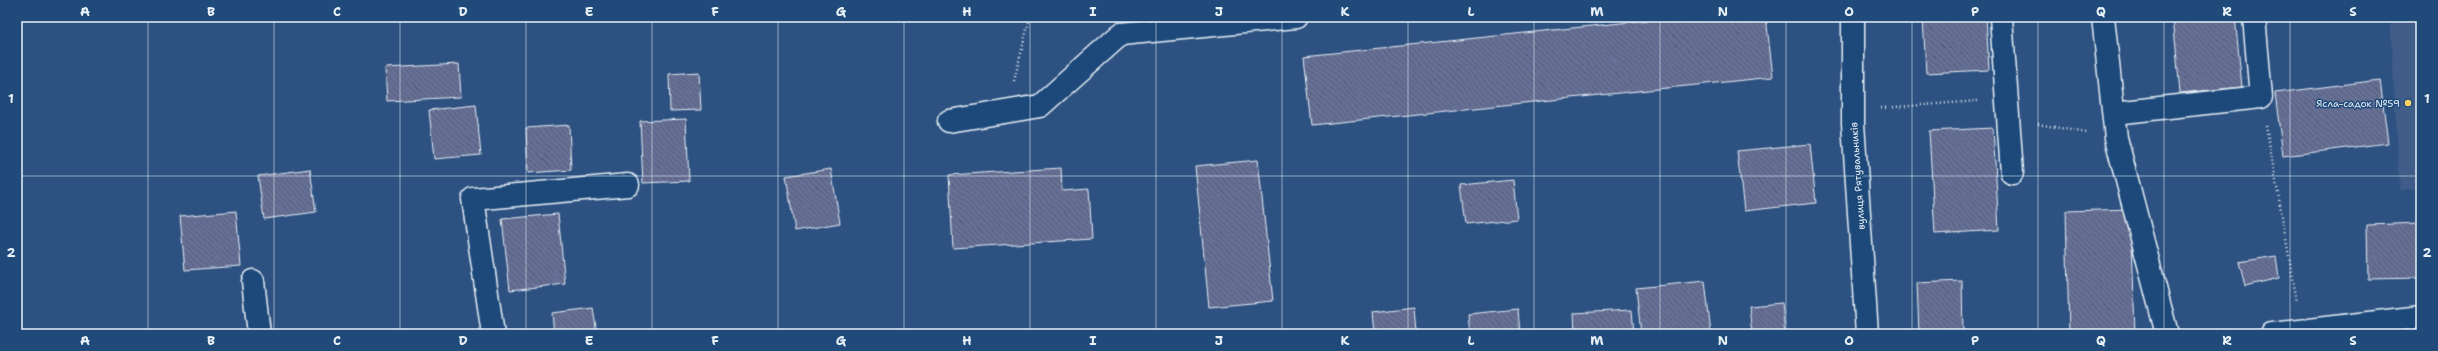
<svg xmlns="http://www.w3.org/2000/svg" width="2438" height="351" font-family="'Shantell Sans',sans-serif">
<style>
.built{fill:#415d89}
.building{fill:url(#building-back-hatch);stroke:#e8f1f8}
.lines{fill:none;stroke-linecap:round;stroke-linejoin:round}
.minor-casing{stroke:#e8f1f8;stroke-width:25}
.path{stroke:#e8f1f8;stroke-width:2.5;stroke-dasharray:1 3;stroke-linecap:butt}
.minor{stroke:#1f4a7a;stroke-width:22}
.grid{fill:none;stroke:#e8f1f8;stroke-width:1;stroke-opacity:0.55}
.poi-dot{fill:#ffd166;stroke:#1f4a7a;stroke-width:1.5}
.labels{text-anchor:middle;stroke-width:3;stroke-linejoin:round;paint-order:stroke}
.poi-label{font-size:10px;fill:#e8f1f8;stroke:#1f4a7a;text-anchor:end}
.street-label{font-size:10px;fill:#e8f1f8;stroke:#1f4a7a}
.neatline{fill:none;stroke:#e8f1f8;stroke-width:1.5}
.grid-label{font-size:13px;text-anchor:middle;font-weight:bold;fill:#e8f1f8}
</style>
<defs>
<pattern id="building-back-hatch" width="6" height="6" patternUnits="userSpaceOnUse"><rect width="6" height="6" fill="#666f97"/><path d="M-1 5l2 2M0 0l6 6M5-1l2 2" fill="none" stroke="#565c70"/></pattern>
</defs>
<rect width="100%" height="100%" fill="#2d5180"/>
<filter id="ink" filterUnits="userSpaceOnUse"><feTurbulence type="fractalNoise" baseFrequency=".025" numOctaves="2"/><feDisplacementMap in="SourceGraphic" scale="8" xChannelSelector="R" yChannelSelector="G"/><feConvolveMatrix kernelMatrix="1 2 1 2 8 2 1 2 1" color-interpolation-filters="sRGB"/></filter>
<g filter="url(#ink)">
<path class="built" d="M2390 17H2421V188L2400 190Z"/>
<path class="building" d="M1678 17H1766L1773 77 1312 125 1304 56Z
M1923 17H1986L1989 70 1926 73Z
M2173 17H2235L2242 87 2180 93Z
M459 64 461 97 387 101 385 68Z
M699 72 701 110 670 111 669 74Z
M2380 80 2388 143 2283 156 2275 93Z
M476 105 481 155 434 159 429 110Z
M686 119 689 181 643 183 640 121Z
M569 125 571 170 528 173 526 128Z
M1993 128 1999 230 1935 234 1929 131Z
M1810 144 1816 203 1744 211 1737 151Z
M1258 160 1273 301 1209 307 1195 166Z
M1061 168 1062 191 1089 189 1092 239 953 248 949 175Z
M310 169 316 212 264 219 258 176Z
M831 169 840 223 795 231 786 176Z
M1513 180 1517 219 1466 224 1461 185Z
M2131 209 2135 334H2069L2066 211Z
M236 211 241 266 185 270 180 216Z
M558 214 565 284 510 290 502 219Z
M2421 223V278L2368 279 2367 225Z
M2276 256 2279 278 2245 286 2239 262Z
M1705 281 1711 334H1641L1636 288Z
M1962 281 1963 334H1919L1917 283Z
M1782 303 1785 334H1752L1749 306Z
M1414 307 1416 334H1375L1373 312Z
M593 308 597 334H554L552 313Z
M1518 309 1520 334H1470L1468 314Z
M1632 310 1634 334H1575L1574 313Z"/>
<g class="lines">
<defs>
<path id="minor" d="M1853 17V123L1867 334
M2001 17 2012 173
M2103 17 2116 138 2167 334
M2114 113 2261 97 2254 17
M949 121 1040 106 1121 34 1296 17
M253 281 259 334
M493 334 473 199 628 185
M2272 334 2421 317"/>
</defs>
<use href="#minor" class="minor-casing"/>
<path class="path" d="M1014 81 1030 17
M1881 108 1978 101
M2038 124 2087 133
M2266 125 2297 302"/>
<use href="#minor" class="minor"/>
</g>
</g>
<path class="grid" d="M148 17V334M274 17V334M400 17V334M526 17V334M652 17V334M778 17V334M904 17V334M1030 17V334M1156 17V334M1282 17V334M1408 17V334M1534 17V334M1660 17V334M1786 17V334M1912 17V334M2038 17V334M2164 17V334M2290 17V334M17 176H2421"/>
<circle class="poi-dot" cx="2408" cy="103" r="4"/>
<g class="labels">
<g class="poi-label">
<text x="2400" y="107">Ясла-садок №59</text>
</g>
<g class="street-label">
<text transform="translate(1857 176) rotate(-94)" y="4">вулиця Рятувальників</text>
</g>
</g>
<rect width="2438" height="351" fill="none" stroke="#1f4a7a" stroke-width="44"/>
<rect x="22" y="22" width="2394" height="307" class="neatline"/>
<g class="grid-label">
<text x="85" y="16">A</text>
<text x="211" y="16">B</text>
<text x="337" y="16">C</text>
<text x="463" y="16">D</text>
<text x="589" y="16">E</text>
<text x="715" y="16">F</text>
<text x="841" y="16">G</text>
<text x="967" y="16">H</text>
<text x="1093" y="16">I</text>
<text x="1219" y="16">J</text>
<text x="1345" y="16">K</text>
<text x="1471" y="16">L</text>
<text x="1597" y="16">M</text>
<text x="1723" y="16">N</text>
<text x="1849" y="16">O</text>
<text x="1975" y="16">P</text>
<text x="2101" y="16">Q</text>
<text x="2227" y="16">R</text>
<text x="2353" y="16">S</text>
<text x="11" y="103">1</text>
<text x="2427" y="103">1</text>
<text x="11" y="257">2</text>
<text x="2427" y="257">2</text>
<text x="85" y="345">A</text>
<text x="211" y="345">B</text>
<text x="337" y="345">C</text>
<text x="463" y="345">D</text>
<text x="589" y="345">E</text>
<text x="715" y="345">F</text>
<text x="841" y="345">G</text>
<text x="967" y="345">H</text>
<text x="1093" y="345">I</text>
<text x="1219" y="345">J</text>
<text x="1345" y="345">K</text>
<text x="1471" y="345">L</text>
<text x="1597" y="345">M</text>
<text x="1723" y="345">N</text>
<text x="1849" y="345">O</text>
<text x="1975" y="345">P</text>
<text x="2101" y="345">Q</text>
<text x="2227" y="345">R</text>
<text x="2353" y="345">S</text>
</g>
</svg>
